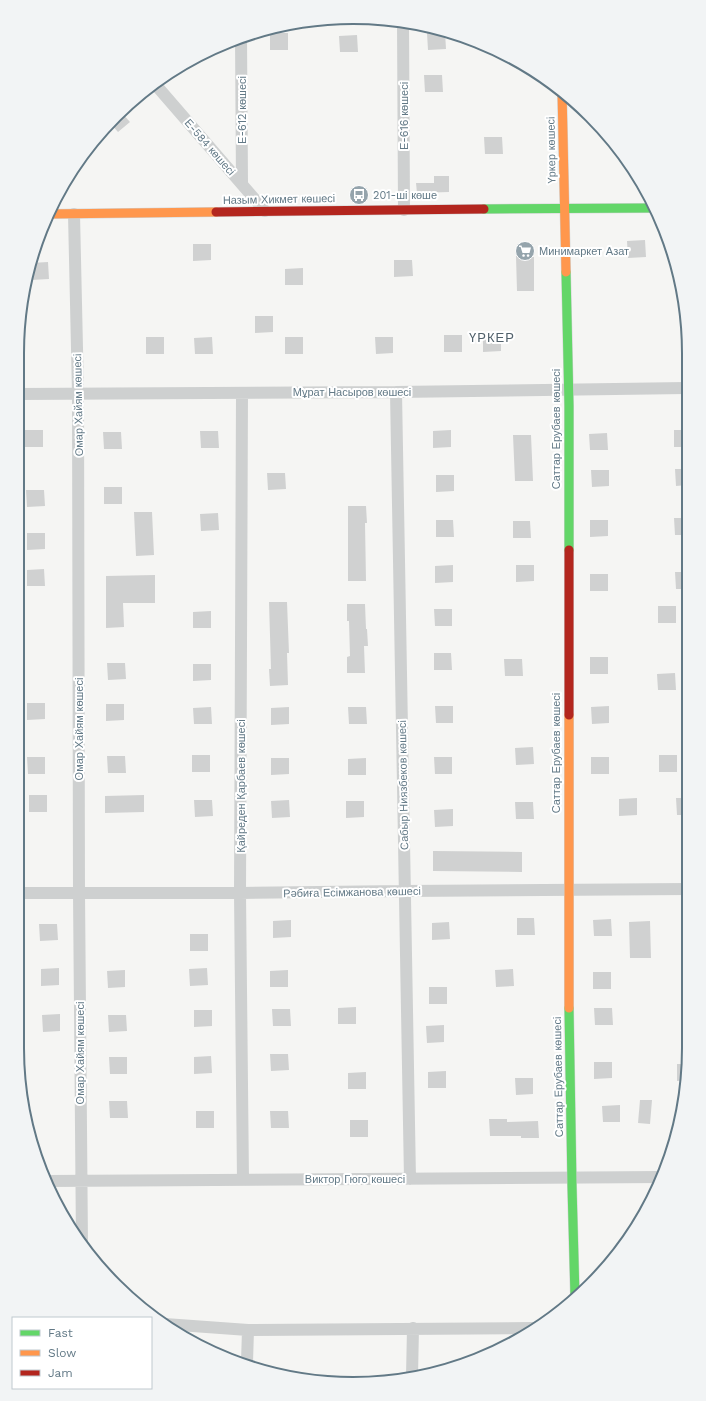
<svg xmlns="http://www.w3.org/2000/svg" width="706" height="1401" font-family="'Work Sans',sans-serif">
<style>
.building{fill:#d0d1d1}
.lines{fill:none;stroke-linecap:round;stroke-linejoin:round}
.fast-casing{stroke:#d0d2d3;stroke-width:10}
.slow-casing{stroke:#d0d2d3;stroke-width:10}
.jam-casing{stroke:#d0d2d3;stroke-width:10}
.street{stroke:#ced0d0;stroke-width:12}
.fast{stroke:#63d668;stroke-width:9}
.slow{stroke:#ff974d;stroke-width:9}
.jam{stroke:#b3261e;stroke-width:9}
.labels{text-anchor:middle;stroke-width:4;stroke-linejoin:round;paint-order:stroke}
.street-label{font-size:11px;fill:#627986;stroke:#fff}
.poi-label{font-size:11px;fill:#627986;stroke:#fff;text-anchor:start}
.quarter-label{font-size:13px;letter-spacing:1px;fill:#51616b;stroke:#fff}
.rim{fill:none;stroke:#627986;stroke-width:2}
</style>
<rect width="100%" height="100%" fill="#f5f5f3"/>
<path class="building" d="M445 32 446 49 428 50 427 33Z
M270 33H288V50H270Z
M357 35 358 52H340L339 36Z
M424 75H442L443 92H425Z
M121 112 130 122 118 132 110 123Z
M484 137H502L503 154H485Z
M434 176H449V192L417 193 416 183H434Z
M645 240 646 257 628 258 627 241Z
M193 244H211V260L193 261Z
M516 256 534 257V291H517Z
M394 260H412L413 276 394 277Z
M48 262 49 279 31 280V263Z
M303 268V285H285V269Z
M255 316H273V332L255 333Z
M444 335H462V352H444Z
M483 335H501V351L483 352Z
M146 337H164V354H146Z
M212 337 213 354H195L194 338Z
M285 337H303V354H285Z
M375 337H393V353L376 354Z
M25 430H43V447H25Z
M451 430V447L433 448V431Z
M674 430H686V447H674Z
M200 431H218L219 448H201Z
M103 432H121L122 449H104Z
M607 433 608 450H590L589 434Z
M513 435H531L533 481H515Z
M675 469H687V485L676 486Z
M591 470H609V486L592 487Z
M267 473H285L286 489 268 490Z
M436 475H454V491L436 492Z
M104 487H122V504H104Z
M26 490H44L45 506 27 507Z
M348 506H366L367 523H365L366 581H348Z
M134 512H152L154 555 136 556Z
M218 513 219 530 201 531 200 514Z
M674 518H687V535H675Z
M436 520H453L454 537H436Z
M590 520H608V536L590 537Z
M513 521H530L531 538H513Z
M27 533H45V549L27 550Z
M453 565V582L435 583V566Z
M516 565H534V581L516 582Z
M44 569 45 586H27V570Z
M675 572H687V589H676Z
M590 574H608V591H590Z
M155 575V603H123L124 627 106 628V576Z
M269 602H287L289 653H287L288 685 270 686 269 669H271Z
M347 604H365L366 629H367L368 646H364L365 673H347V657L350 656 349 621H347Z
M658 606H676V623H658Z
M434 609H452V626H435Z
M211 611V628H193V612Z
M434 653H451L452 670H434Z
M590 657H608V674H590Z
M504 659H522L523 676H505Z
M107 663H125L126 679 108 680Z
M193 664H211V680L193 681Z
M675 673 676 690H658L657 674Z
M27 703H45V719L27 720Z
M106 704H124V720L106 721Z
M435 706H453V723H436Z
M609 706V723L592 724 591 707Z
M211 707 212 724H194L193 708Z
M289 707V724L271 725V708Z
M348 707H366L367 724H349Z
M533 747 534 764 516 765 515 748Z
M192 755H210V772H192Z
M659 755H677V772H659Z
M107 756H125L126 773H108Z
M27 757H45V774H28Z
M434 757H452V774H435Z
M591 757H609V774H591Z
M271 758H289V774L271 775Z
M366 758V775H348V759Z
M29 795H47V812H29Z
M144 795V812L105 813V796Z
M637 798V815L619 816V799Z
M676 798H688V815H677Z
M194 800H212L213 816 195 817Z
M289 800 290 817 272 818 271 801Z
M346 801H364V817L346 818Z
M515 802H533L534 819H516Z
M453 809V826L435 827 434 810Z
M433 851 522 852V872L433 871Z
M517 918H534L535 935H517Z
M611 919 612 936H594L593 920Z
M291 920V937L273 938V921Z
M650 921 651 958H630L629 922Z
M449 922 450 939 432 940V923Z
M39 924H57L58 940 40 941Z
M190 934H208V951H190Z
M59 968V985L41 986V969Z
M207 968 208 985 190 986 189 969Z
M513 969 514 986 496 987 495 970Z
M125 970V987L108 988 107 971Z
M288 970V987H270V971Z
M593 972H611V989H593Z
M429 987H447V1004H429Z
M356 1007V1024H338V1008Z
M594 1008H612L613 1025H595Z
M272 1009H290L291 1026H273Z
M194 1010H212V1026L194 1027Z
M60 1014V1031L43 1032 42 1015Z
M108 1015H126L127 1031 109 1032Z
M444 1025V1042L427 1043 426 1026Z
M270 1054H288L289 1070 271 1071Z
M211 1056 212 1073 194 1074V1057Z
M109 1057H127V1074H110Z
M594 1062H612V1078L594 1079Z
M677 1064H688L687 1080 677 1081Z
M446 1071V1088H428V1072Z
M366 1072V1089H348V1073Z
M515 1078H533V1094L516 1095Z
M640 1100H652L650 1124 638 1123Z
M109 1101H127L128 1118H110Z
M620 1105V1122H603L602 1106Z
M196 1111H214V1128H196Z
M270 1111H288L289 1128H271Z
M489 1119H507V1122L538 1121 539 1138H521V1136H490Z
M350 1120H368V1137H350Z"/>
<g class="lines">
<defs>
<path id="fast" d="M484 209 654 208
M566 272 569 406V550
M569 1008 572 1186 575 1297"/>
<path id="slow" d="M562 91 566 272
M48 214 216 212
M569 715V1008"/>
<path id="jam" d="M216 212 484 209
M569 715V550"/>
</defs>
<use href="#fast" class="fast-casing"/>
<use href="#slow" class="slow-casing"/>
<use href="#jam" class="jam-casing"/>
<path class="street" d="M403 22 404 210
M241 37 242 183
M155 84 265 211
M74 214 78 393 79 893 82 1245
M396 392 410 1179
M242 393 240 893 243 1180
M18 394 396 392 686 388
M17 893H240L405 891 688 889
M48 1181 662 1177
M165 1324 248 1330 532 1328
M247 1362 248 1330
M412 1376 413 1328"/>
<use href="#fast" class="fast"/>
<use href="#slow" class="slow"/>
<use href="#jam" class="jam"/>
</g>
<defs>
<symbol id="bus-disc" viewBox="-11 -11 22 22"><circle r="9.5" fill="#95a4ac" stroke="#fff"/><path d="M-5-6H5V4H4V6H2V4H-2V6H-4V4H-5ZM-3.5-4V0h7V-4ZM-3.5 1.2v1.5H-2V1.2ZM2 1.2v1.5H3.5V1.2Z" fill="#fff"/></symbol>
<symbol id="supermarket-disc" viewBox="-11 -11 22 22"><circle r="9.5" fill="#95a4ac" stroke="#fff"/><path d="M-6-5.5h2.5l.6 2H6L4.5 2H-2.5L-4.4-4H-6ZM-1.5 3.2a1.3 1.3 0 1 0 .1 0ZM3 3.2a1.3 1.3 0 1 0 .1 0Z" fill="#fff"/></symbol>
</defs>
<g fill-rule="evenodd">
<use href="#bus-disc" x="348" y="184" width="22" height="22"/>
<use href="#supermarket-disc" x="514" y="240" width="22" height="22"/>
</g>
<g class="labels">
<g class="street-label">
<text transform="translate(242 110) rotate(-90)" y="4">Е-612 көшесі</text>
<text transform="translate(404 116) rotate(-90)" y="4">Е-616 көшесі</text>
<text transform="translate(210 147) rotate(49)" y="4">Е-584 көшесі</text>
<text transform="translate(551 150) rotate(-91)" y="4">Үркер көшесі</text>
<text transform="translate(279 199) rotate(-1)" y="4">Назым Хикмет көшесі</text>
<text x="352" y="396">Мұрат Насыров көшесі</text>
<text transform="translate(78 405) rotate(-91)" y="4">Омар Хайям көшесі</text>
<text transform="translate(556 429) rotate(-90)" y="4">Саттар Ерубаев көшесі</text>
<text transform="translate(79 729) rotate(-90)" y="4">Омар Хайям көшесі</text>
<text transform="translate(556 753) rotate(-90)" y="4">Саттар Ерубаев көшесі</text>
<text transform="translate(403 785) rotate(-91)" y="4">Сабыр Ниязбеков көшесі</text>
<text transform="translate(241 786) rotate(-90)" y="4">Қайреден Қарбаев көшесі</text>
<text transform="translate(352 892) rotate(-1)" y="4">Рәбиға Есімжанова көшесі</text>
<text transform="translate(80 1053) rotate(-90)" y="4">Омар Хайям көшесі</text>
<text transform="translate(558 1077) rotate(-91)" y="4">Саттар Ерубаев көшесі</text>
<text x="355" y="1183">Виктор Гюго көшесі</text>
</g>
<g class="poi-label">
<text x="373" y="199">201-ші көше</text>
<text x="539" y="255">Минимаркет Азат</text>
</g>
<g class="quarter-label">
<text x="492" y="342">ҮРКЕР</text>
</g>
</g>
<path d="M0 0H706V1401H0ZM353 24H353A329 329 0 0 1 682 353V1048A329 329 0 0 1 353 1377H353A329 329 0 0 1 24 1048V353A329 329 0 0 1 353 24Z" fill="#f2f4f5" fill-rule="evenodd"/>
<path class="rim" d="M353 24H353A329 329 0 0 1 682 353V1048A329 329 0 0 1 353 1377H353A329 329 0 0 1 24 1048V353A329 329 0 0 1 353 24Z"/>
<rect x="12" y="1317" width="140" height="72" fill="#ffffff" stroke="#c0c9cf"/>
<rect x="20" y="1330" width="20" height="6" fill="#63d668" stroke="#c0c9cf"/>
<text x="48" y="1337" font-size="12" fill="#627986">Fast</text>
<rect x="20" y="1350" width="20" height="6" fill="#ff974d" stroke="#c0c9cf"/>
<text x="48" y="1357" font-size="12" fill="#627986">Slow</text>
<rect x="20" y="1370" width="20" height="6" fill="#b3261e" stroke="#c0c9cf"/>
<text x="48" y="1377" font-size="12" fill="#627986">Jam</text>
</svg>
